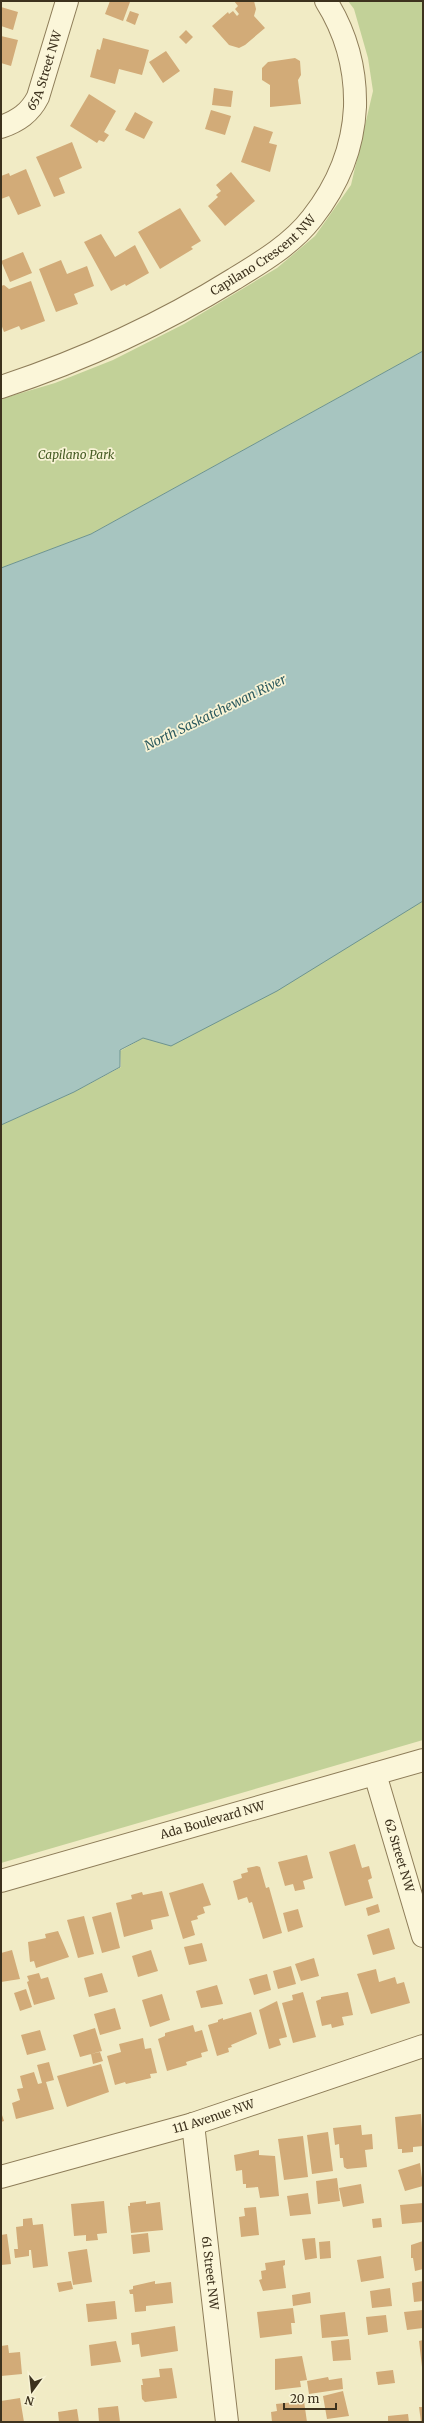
<svg xmlns="http://www.w3.org/2000/svg" width="424" height="2423" font-family="Merriweather,serif">
<style>
.green{fill:#c2d198}
.water{fill:#a7c5c0;stroke:#6d9490}
.building{fill:#d2ab78}
.lines{fill:none;stroke-linecap:round;stroke-linejoin:round}
.minor-casing{stroke:#8e7d59;stroke-width:24}
.minor{stroke:#fbf6d9;stroke-width:22}
.labels{text-anchor:middle;stroke-width:3.5;stroke-linejoin:round;paint-order:stroke}
.street-label{font-size:12px;fill:#3d321e;stroke:#f8f3d5}
.park-label{font-size:12px;font-style:italic;fill:#455b23;stroke:#f8f3d5}
.water-label{font-size:13px;font-style:italic;fill:#2c5a5e;stroke:#f8f3d5}
</style>
<rect width="100%" height="100%" fill="#f1ebc5"/>
<path class="green" d="M348 1H423V351L91 534 1 568V399L55 383 113 360 184 324 277 268 315 236 351 185 373 91 368 58 354 9Z
M423 901V1740L1 1863V1125L74 1092 121 1067 120 1051 143 1038 170 1045Z"/>
<path class="water" d="M423 351V901L277 991 171 1046 143 1038 120 1050V1067L74 1092 1 1125V568L91 534Z"/>
<path class="building" d="M110 1 130 2 123 21 105 14Z
M234 1H254L256 9 254 16 265 28 245 45 239 48 229 45 212 26 228 12 229 14 233 11 237 16 239 14 235 9 238 6Z
M1 7 18 12 13 30 1 26Z
M130 11 139 14 135 25 126 21Z
M186 30 193 37 186 44 179 37Z
M1 36 18 40 11 66 1 63Z
M103 38 149 50 142 75 119 69 115 84 90 77 97 49 100 50Z
M166 51 180 71 163 83 149 62Z
M295 58 300 61 301 75 298 80 301 104 270 107V85L262 80V68L268 62Z
M214 88 233 91 231 107 212 105Z
M89 94 116 111 104 132 109 135 104 142 99 140 97 143 70 126Z
M211 110 231 116 225 135 205 129Z
M135 112 153 122 144 139 125 130Z
M254 126 273 132 269 143 277 145 270 172 241 162Z
M72 142 82 168 59 178 65 193 54 197 36 157Z
M26 169 41 206 18 215 9 196 1 199V176L9 173 10 176Z
M231 172 255 201 225 226 208 206 218 197 216 195 221 191 216 185Z
M180 208 201 241 191 247 193 249 160 269 138 232Z
M101 234 115 257 135 245 149 273 126 286 125 284 111 291 84 242Z
M23 252 32 273 10 282 1 261Z
M61 260 67 274 87 266 94 286 74 294 78 304 56 312 39 269Z
M31 281 45 321 21 330 19 326 4 332 1 324V286L4 285 9 289Z
M355 1844 362 1868 369 1866 372 1878 368 1880 373 1898 345 1906 329 1852Z
M307 1855 313 1878 303 1881 305 1889 295 1891 293 1884 285 1886 278 1862Z
M257 1866 260 1867 266 1888 269 1887 282 1933 263 1939 252 1902 249 1903 247 1897 238 1900 233 1881 242 1878 241 1874 248 1872 247 1868Z
M203 1883 211 1905 203 1907 205 1913 197 1916 198 1919 191 1921 195 1935 183 1939 169 1893Z
M162 1891 169 1916 151 1920 153 1929 124 1937 116 1903 132 1899 131 1895 142 1892 143 1895Z
M378 1904 380 1912 368 1916 366 1908Z
M298 1909 303 1927 288 1932 283 1913Z
M111 1912 120 1948 102 1953 92 1917Z
M84 1916 94 1954 78 1958 67 1920Z
M389 1928 395 1949 373 1955 367 1935Z
M58 1931 69 1957 36 1968 34 1961 30 1962 28 1942 46 1938 45 1934Z
M202 1943 207 1961 189 1965 184 1947Z
M12 1950 20 1979 1 1982V1953Z
M151 1950 158 1971 138 1977 132 1956Z
M314 1958 319 1976 301 1981 295 1964Z
M291 1966 296 1984 278 1989 273 1971Z
M376 1969 379 1982 395 1977 397 1984 404 1982 410 2003 371 2014 357 1974Z
M39 1973 41 1979 48 1977 55 1999 34 2005 27 1982 29 1981 27 1976Z
M102 1973 108 1992 89 1997 84 1978Z
M267 1974 271 1990 254 1995 249 1979Z
M217 1985 223 2004 201 2008 196 1991Z
M26 1989 32 2007 20 2011 14 1993Z
M303 1992 316 2037 293 2043 282 2003 293 2000 292 1995Z
M348 1992 353 2015 342 2017 344 2025 332 2028 331 2024 322 2026 316 2001 321 1999V1997Z
M162 1994 170 2020 150 2027 142 2000Z
M277 2001 287 2037 279 2039 281 2045 269 2049 259 2010Z
M115 2008 121 2029 100 2035 94 2014Z
M251 2012 257 2034 231 2045 232 2047 228 2048 229 2052 217 2056 208 2025 218 2022V2020L223 2018V2020Z
M193 2025 195 2032 202 2030 208 2051 201 2053 202 2057 186 2062 187 2065 167 2071 158 2039 165 2036V2033Z
M95 2028 102 2051 80 2057 73 2035Z
M40 2030 46 2050 27 2055 21 2035Z
M143 2038 145 2049 151 2048 157 2073 150 2074 151 2078 126 2084 125 2082 115 2085 107 2056 121 2052 119 2044Z
M100 2052 103 2061 93 2064 91 2054Z
M49 2062 54 2080 46 2082 54 2109 16 2119 12 2103 20 2100 17 2089 23 2088 20 2076 34 2072 38 2084 42 2083 37 2065Z
M101 2064 109 2092 67 2107 57 2076Z
M1 2112 4 2121 1 2122Z
M421 2114 423 2146 413 2147V2152L402 2153V2149H398L395 2117Z
M361 2125 362 2135 372 2134 373 2149 365 2150 367 2167 347 2169 344 2167 343 2158H340L339 2144 335 2145 333 2128Z
M328 2132 333 2171 312 2174 307 2135Z
M303 2136 308 2177 284 2180 278 2139Z
M259 2150V2155L275 2156 279 2196 260 2198 258 2187 246 2188V2184H243L242 2170 236 2171 234 2155Z
M420 2163 423 2186 405 2191 398 2170Z
M337 2178 340 2201 318 2204 316 2181Z
M361 2184 364 2203 343 2207 339 2188Z
M308 2193 311 2214 290 2216 287 2196Z
M104 2201 107 2233 97 2234 98 2240 86 2241V2235L74 2236 71 2204Z
M146 2201V2204L160 2202 163 2230 131 2233 128 2206H130V2203Z
M423 2203V2222L402 2224 400 2205Z
M256 2207 259 2235 241 2237 239 2217 245 2216 244 2208Z
M32 2218 33 2225 43 2224 48 2266 33 2268 31 2250H29V2256L15 2258 14 2249H18L16 2227 23 2226V2219Z
M381 2218 382 2227 373 2228 372 2219Z
M148 2233 150 2252 133 2254 131 2235Z
M7 2234 11 2264 1 2265V2235Z
M315 2238 317 2258 305 2260 302 2239Z
M330 2241 331 2258 320 2259 319 2242Z
M423 2241V2269L415 2271 413 2258H411V2245Z
M87 2249 92 2282 73 2285 68 2252Z
M381 2256 384 2278 361 2282 357 2260Z
M285 2260V2265L283 2266 286 2288 263 2291 259 2280 262 2279 261 2271 266 2270 265 2263Z
M71 2281 73 2289 59 2292 57 2283Z
M155 2281V2284L171 2282 173 2303 146 2306V2311L135 2312 133 2294H130L129 2290 133 2289V2286Z
M423 2281V2301L414 2302 412 2283Z
M390 2288 392 2306 372 2308 370 2291Z
M310 2292 311 2303 293 2306 292 2295Z
M115 2301 117 2319 88 2322 86 2304Z
M293 2308 295 2323H291L292 2334 260 2338 257 2312Z
M423 2310V2328L407 2330 404 2312Z
M345 2312 348 2336 322 2338 320 2315Z
M386 2315 388 2332 368 2335 366 2317Z
M175 2326 178 2351 141 2357 139 2344 132 2345 131 2333Z
M349 2339 351 2360 333 2361 331 2341Z
M423 2340V2367H422L419 2341Z
M116 2341 121 2362 91 2366 89 2345Z
M8 2345 9 2353 20 2352 22 2374 1 2376V2346Z
M302 2356 307 2380 300 2381 301 2387 275 2390V2359Z
M172 2368 177 2398 145 2402 142 2399 141 2385H143L142 2379 160 2377 159 2369Z
M393 2370 395 2383 378 2385 376 2372Z
M328 2377 329 2380 342 2378 343 2389 309 2394 307 2381Z
M343 2391 349 2416 327 2419 323 2396Z
M20 2398 24 2422H1V2401Z
M304 2401 307 2422H272L271 2412 277 2411 276 2404Z
M118 2406 120 2422H99L98 2408Z
M419 2407H423V2422H421Z
M77 2409 79 2422H59L58 2412Z
M408 2414 409 2422H388V2416Z"/>
<g class="lines">
<defs>
<g id="minor">
<path id="s1" d="M1 127C18 121 30 113 38 97L67 1"/>
<path id="s2" d="M1 387C83 360 160 325 234 279 262 262 292 244 312 218 338 185 353 149 355 107 356 69 346 33 326 1"/>
<path id="s3" d="M375 1774 423 1936"/>
<path id="s4" d="M1 1881 423 1760"/>
<path id="s5" d="M193 2124 227 2422"/>
<path id="s6" d="M1 2177 193 2124 423 2046"/>
</g>
</defs>
<use href="#minor" class="minor-casing"/>
<use href="#minor" class="minor"/>
</g>
<g class="labels">
<g class="street-label">
<text dy="4" stroke="none"><textPath href="#s1" startOffset="76">65A Street NW</textPath></text>
<text dy="4" stroke="none"><textPath href="#s2" startOffset="295">Capilano Crescent NW</textPath></text>
<text dy="4" stroke="none"><textPath href="#s4" startOffset="220">Ada Boulevard NW</textPath></text>
<text dy="4" stroke="none"><textPath href="#s3" startOffset="85">62 Street NW</textPath></text>
<text dy="4" stroke="none"><textPath href="#s6" startOffset="221">111 Avenue NW</textPath></text>
<text dy="4" stroke="none"><textPath href="#s5" startOffset="150">61 Street NW</textPath></text>
</g>
<g class="park-label">
<text x="76" y="459">Capilano Park</text>
</g>
<g class="water-label">
<text transform="translate(215 712) rotate(-26)" y="5">North Saskatchewan River</text>
</g>
</g>
<rect width="424" height="2423" fill="none" stroke="#3d321e" stroke-width="4"/>
<g transform="translate(32 2391) rotate(195)" stroke="#f8f3d5" stroke-width="3" paint-order="stroke">
<path d="M0-3L7 15L0 10L-7 15Z" fill="#3d321e"/>
<text y="-6" font-size="11" font-weight="bold" text-anchor="middle" fill="#3d321e">N</text>
</g>
<path d="M284 2403v6h52v-6" fill="none" stroke="#3d321e" stroke-width="2"/>
<text x="290" y="2403" font-size="12" fill="#3d321e" stroke="#f8f3d5" stroke-width="3" paint-order="stroke">20 m</text>
</svg>
